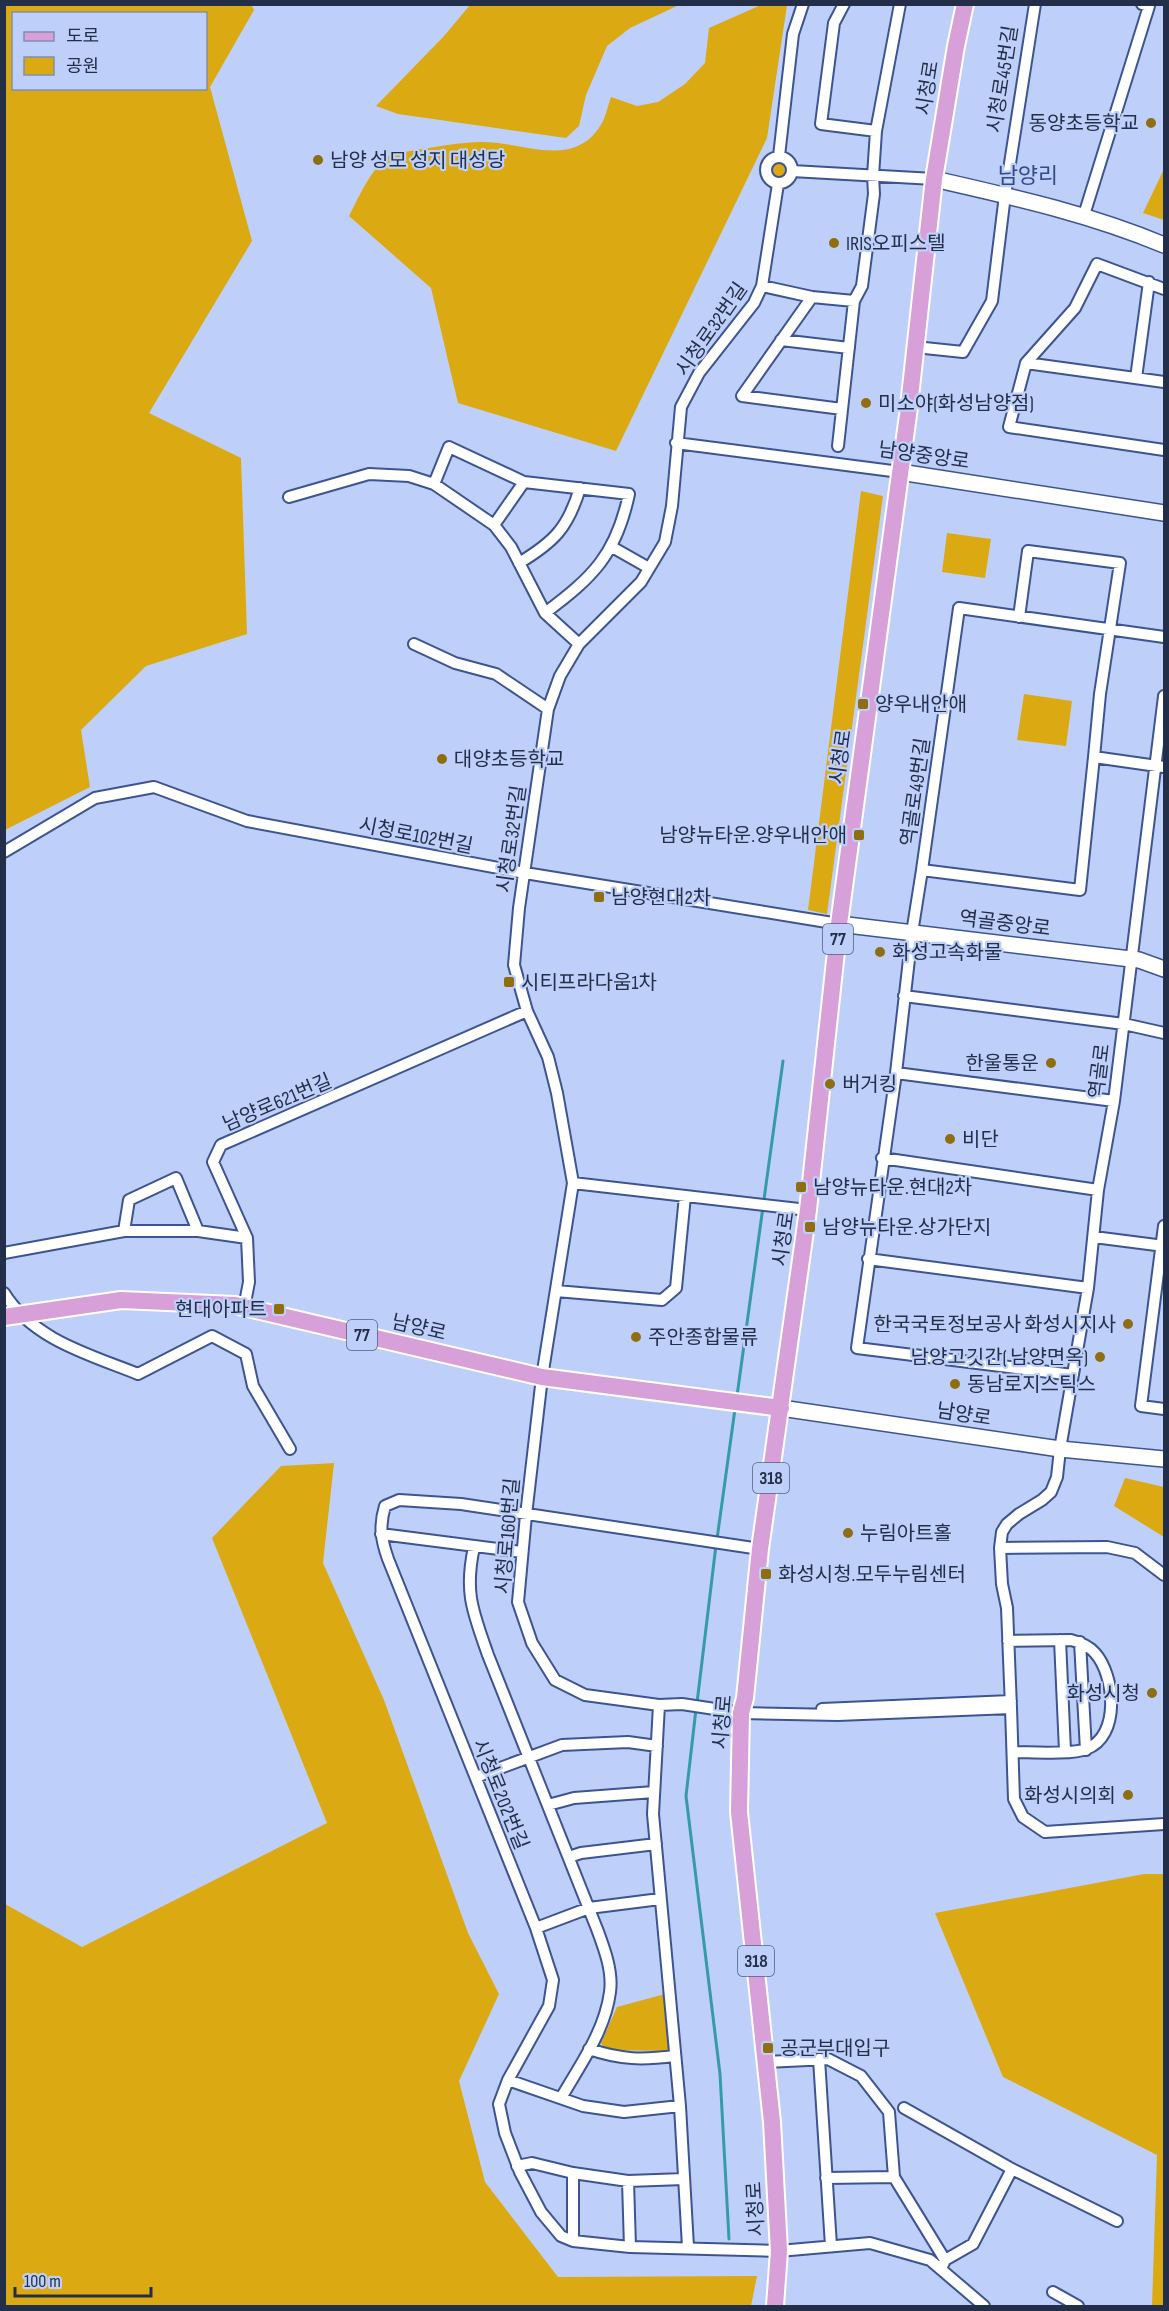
<svg xmlns="http://www.w3.org/2000/svg" width="1169" height="2311" font-family="'Sofia Sans Condensed','Noto Sans KR',sans-serif">
<style>
.green{fill:#dba912;fill-rule:evenodd}
.lines{fill:none;stroke-linecap:round;stroke-linejoin:round}
.stream{stroke:#359ba7;stroke-width:3}
.street-casing{stroke:#3d5490;stroke-width:14}
.secondary-casing{stroke:#3d5490;stroke-width:18}
.primary-casing{stroke:#fff;stroke-width:20}
.street{stroke:#fff;stroke-width:10}
.secondary{stroke:#fff;stroke-width:15}
.primary{stroke:#d7a0d9;stroke-width:16}
.poi-dot{fill:#8f6e12;stroke:#bed0fa;stroke-width:2}
.labels{text-anchor:middle;stroke-width:4.5;stroke-linejoin:round;paint-order:stroke}
.shield{fill:#bed0fa;stroke:#525f7d;stroke-width:1.5}
.shield-label{font-size:18px;font-weight:bold;fill:#232e48}
.street-label{font-size:20px;fill:#232e48;stroke:#bed0fa}
.poi-label{font-size:20px;fill:#232e48;stroke:#bed0fa;text-anchor:start}
.quarter-label{font-size:22px;fill:#334a85;stroke:#bed0fa}
</style>
<rect width="100%" height="100%" fill="#bed0fa"/>
<path class="green" d="M5 4H251L254 10 210 87 252 241 149 413 241 458 247 634 146 666 81 730 90 787 5 830ZM14 14H206V88H14Z
M470 5V4L679 5 630 28 607 46 586 95 579 126 566 138 398 114 376 106 444 36Z
M761 5H787L767 138 616 451 458 403 431 288 349 216C361 193 370 170 391 154 420 150 450 143 478 142 521 140 574 172 602 123 606 116 608 105 611 97L637 106 658 102 685 84 705 63 709 28Z
M770 170a9 9 0 1 1 18 0a9 9 0 1 1-18 0Z
M1164 169V220L1143 213Z
M861 491 883 496 827 914 808 910Z
M947 533 991 539 985 578 942 572Z
M1024 694 1072 701 1066 746 1017 740Z
M334 1463 323 1563 384 1700 468 1933 499 1994 459 2081 485 2182 558 2277 757 2276 751 2306H5V1904L82 1947 327 1823 212 1538 281 1466Z
M1125 1478 1164 1487V1537L1114 1506Z
M1144 1874H1164V2306H1152L1157 2155 1003 2077 935 1913Z
M665 1994 669 2051 605 2050 601 2043 617 2007Z"/>
<g class="lines">
<path class="stream" d="M737 1396 783 1061
M717 1539 735 1409
M697 1703 716 1545
M696 1709 686 1796 720 2074 729 2239"/>
<defs>
<path id="street" d="M844 4 834 23 821 124 876 131
M779 156 793 34 803 4
M766 170a13 13 0 1 1 26 0a13 13 0 1 1-26 0Z
M792 171 934 179
M778 184 762 286 754 303 699 373 681 407 672 506 665 542 641 582 579 644 560 676 548 709 519 908 514 965 527 1011 548 1057 557 1093 573 1183 542 1377 526 1515 518 1602 532 1643 555 1680 585 1695 659 1705 682 1704 741 1713 838 1715 1011 1708 1014 1799 1023 1817 1045 1832 1164 1824
M1084 215 1149 6 1142 4
M762 286 812 297 854 301
M1164 289 1097 264 1075 308 1026 363 1009 427 1164 450
M812 297 742 396 842 409
M781 340 849 348
M915 347 963 352 992 301 1005 195 1035 4
M1026 363 1164 382
M1136 378 1149 282
M676 443 900 472
M838 446 854 301 862 286 874 194 873 176 876 131 900 4
M434 484 449 447 524 482 629 494C616 555 593 577 545 613
M289 497 369 474 409 476 434 484 494 525 511 547 545 613 579 644
M494 525 524 482
M612 547 649 568
M519 563C554 542 568 528 580 488
M1019 617 1028 551 1120 563 1100 694 1094 757
M1164 637 959 608 922 870 1080 890 1094 757 1164 767
M414 644 455 663 496 674 548 709
M4 852 95 798 154 787 247 821 525 873 839 924
M922 870 912 933 896 1073 857 1348 1073 1375
M904 996 1124 1024 1164 1033
M896 1073 1114 1101
M882 1158 1098 1190
M573 1183 808 1210
M1164 1226 1141 1406 1164 1409
M124 1231H198
M1094 1237 1164 1246
M4 1253 124 1231 129 1200 176 1178 198 1231 247 1238 213 1162 221 1145 527 1011
M868 1259 1088 1288
M556 1291 662 1300 676 1288 685 1196
M4 1293C33 1340 91 1355 138 1374L212 1336 246 1354 253 1386 290 1449
M244 1308 249 1282 247 1238
M381 1534 522 1552
M474 1547C464 1593 473 1612 488 1655L597 1929C604 1948 613 1971 610 1992 605 2031 580 2065 561 2098
M1000 1548 1107 1547 1135 1553 1164 1575
M760 1549 461 1504 399 1500 385 1506C379 1526 381 1539 388 1559L536 1928 553 1980 549 2006 508 2080 499 2104 505 2133 520 2172 541 2212 561 2236 573 2241 630 2247 779 2251 870 2243 930 2260 984 2306
M1060 1640 1065 1751
M1008 1641 1071 1640C1079 1642 1089 1646 1095 1653 1115 1675 1121 1737 1086 1749 1071 1755 1031 1752 1013 1752
M1080 1642 1086 1750
M659 1705 653 1814 680 2106 688 2247
M1011 1708 1007 1608 1002 1584 1000 1548 1002 1532 1007 1524 1019 1514 1042 1500 1051 1492 1057 1477 1060 1449 1088 1288 1098 1190 1114 1101 1164 696
M822 1709 1011 1701
M476 1777 562 1745 628 1742 657 1746
M548 1805 574 1798 654 1792
M569 1857 581 1853 656 1844
M536 1928 589 1908 660 1899
M589 2049C622 2060 642 2060 675 2056
M819 2059 831 2246
M766 2062 828 2059 861 2076 889 2112 894 2177 945 2260 941 2269
M508 2080 583 2106 624 2112 680 2106
M904 2108 1012 2169 1117 2221
M517 2166 532 2163 573 2173 628 2181 684 2179
M826 2178 894 2177
M628 2181 630 2247
M573 2241V2173
M945 2260 973 2244 1012 2169
M1053 2292 1078 2306"/>
<path id="secondary" d="M934 179C1013 197 1090 214 1164 245
M900 472 1164 513
M839 924 1139 960 1164 969
M781 1408 1060 1449 1164 1459"/>
<path id="primary" d="M4 1317 121 1300 235 1305 542 1377 781 1408
M775 2306 779 2251 772 2122 739 1812 741 1713 745 1698 760 1549 808 1210 839 924 908 415 934 179 956 46 965 4"/>
</defs>
<use href="#street" class="street-casing"/>
<use href="#secondary" class="secondary-casing"/>
<use href="#primary" class="primary-casing"/>
<use href="#street" class="street"/>
<use href="#secondary" class="secondary"/>
<use href="#primary" class="primary"/>
</g>
<g class="poi-dot">
<circle cx="1151" cy="123" r="6"/>
<circle cx="318" cy="160" r="6"/>
<circle cx="834" cy="243" r="6"/>
<circle cx="866" cy="403" r="6"/>
<rect x="857" y="698" width="12" height="12" rx="3"/>
<circle cx="442" cy="759" r="6"/>
<rect x="853" y="829" width="12" height="12" rx="3"/>
<rect x="593" y="891" width="12" height="12" rx="3"/>
<circle cx="880" cy="952" r="6"/>
<rect x="503" y="976" width="12" height="12" rx="3"/>
<circle cx="1051" cy="1063" r="6"/>
<circle cx="830" cy="1084" r="6"/>
<circle cx="950" cy="1139" r="6"/>
<rect x="795" y="1181" width="12" height="12" rx="3"/>
<rect x="804" y="1221" width="12" height="12" rx="3"/>
<rect x="273" y="1303" width="12" height="12" rx="3"/>
<circle cx="1128" cy="1324" r="6"/>
<circle cx="636" cy="1337" r="6"/>
<circle cx="1100" cy="1357" r="6"/>
<circle cx="955" cy="1384" r="6"/>
<circle cx="848" cy="1533" r="6"/>
<rect x="760" y="1568" width="12" height="12" rx="3"/>
<circle cx="1152" cy="1693" r="6"/>
<circle cx="1128" cy="1795" r="6"/>
<rect x="762" y="2042" width="12" height="12" rx="3"/>
</g>
<g class="labels">
<g class="shield">
<rect x="823" y="924" width="30" height="30" rx="4.5"/>
<rect x="347" y="1320" width="30" height="30" rx="4.5"/>
<rect x="753" y="1463" width="36" height="30" rx="4.5"/>
<rect x="738" y="1946" width="36" height="30" rx="4.5"/>
</g>
<g class="shield-label">
<text x="838" y="945">77</text>
<text x="362" y="1341">77</text>
<text x="771" y="1484">318</text>
<text x="756" y="1967">318</text>
</g>
<g class="street-label">
<text transform="translate(1002 79) rotate(-81)" y="7">시청로45번길</text>
<text transform="translate(927 88) rotate(-81)" y="7">시청로</text>
<text transform="translate(711 329) rotate(-55)" y="7">시청로32번길</text>
<text transform="translate(924 455) rotate(8)" y="7">남양중앙로</text>
<text transform="translate(840 757) rotate(-82)" y="7">시청로</text>
<text transform="translate(915 792) rotate(-82)" y="7">역골로49번길</text>
<text transform="translate(416 835) rotate(11)" y="7">시청로102번길</text>
<text transform="translate(511 839) rotate(-82)" y="7">시청로32번길</text>
<text transform="translate(1005 923) rotate(7)" y="7">역골중앙로</text>
<text transform="translate(1099 1071) rotate(-83)" y="7">역골로</text>
<text transform="translate(277 1102) rotate(-23)" y="7">남양로621번길</text>
<text transform="translate(783 1239) rotate(-82)" y="7">시청로</text>
<text transform="translate(419 1327) rotate(13)" y="7">남양로</text>
<text transform="translate(964 1414) rotate(9)" y="7">남양로</text>
<text transform="translate(507 1536) rotate(-85)" y="7">시청로160번길</text>
<text transform="translate(722 1722) rotate(-85)" y="7">시청로</text>
<text transform="translate(501 1794) rotate(68)" y="7">시청로202번길</text>
<text transform="translate(755 2209) rotate(-93)" y="7">시청로</text>
</g>
<g class="poi-label">
<text x="1139" y="130" text-anchor="end">동양초등학교</text>
<text x="330" y="167">남양 성모 성지 대성당</text>
<text x="846" y="250">IRIS오피스텔</text>
<text x="878" y="410">미소야(화성남양점)</text>
<text x="875" y="711">양우내안애</text>
<text x="454" y="766">대양초등학교</text>
<text x="847" y="842" text-anchor="end">남양뉴타운.양우내안애</text>
<text x="611" y="904">남양현대2차</text>
<text x="892" y="959">화성고속화물</text>
<text x="521" y="989">시티프라다움1차</text>
<text x="1039" y="1070" text-anchor="end">한울통운</text>
<text x="842" y="1091">버거킹</text>
<text x="962" y="1146">비단</text>
<text x="813" y="1194">남양뉴타운.현대2차</text>
<text x="822" y="1234">남양뉴타운.상가단지</text>
<text x="267" y="1316" text-anchor="end">현대아파트</text>
<text x="1116" y="1331" text-anchor="end">한국국토정보공사 화성시지사</text>
<text x="648" y="1344">주안종합물류</text>
<text x="1088" y="1364" text-anchor="end">남양고깃간( 남양면옥)</text>
<text x="967" y="1391">동남로지스틱스</text>
<text x="860" y="1540">누림아트홀</text>
<text x="778" y="1581">화성시청.모두누림센터</text>
<text x="1140" y="1700" text-anchor="end">화성시청</text>
<text x="1116" y="1802" text-anchor="end">화성시의회</text>
<text x="780" y="2055">공군부대입구</text>
</g>
<g class="quarter-label">
<text x="1028" y="183">남양리</text>
</g>
</g>
<rect width="1169" height="2311" fill="none" stroke="#232e48" stroke-width="12"/>
<rect x="12" y="12" width="195" height="78" fill="#bed0fa" stroke="#808fb3" stroke-width="1.5"/>
<rect x="24" y="32" width="30" height="9" fill="#d7a0d9" stroke="#808fb3" stroke-width="1.5"/>
<text x="66" y="42" font-size="18" fill="#232e48">도로</text>
<rect x="24" y="57" width="30" height="18" fill="#dba912" stroke="#808fb3" stroke-width="1.5"/>
<text x="66" y="72" font-size="18" fill="#232e48">공원</text>
<path d="M15 2287v9h136v-9" fill="none" stroke="#232e48" stroke-width="3"/>
<text x="24" y="2287" font-size="18" fill="#232e48" stroke="#bed0fa" stroke-width="4.5" paint-order="stroke">100 m</text>
</svg>
